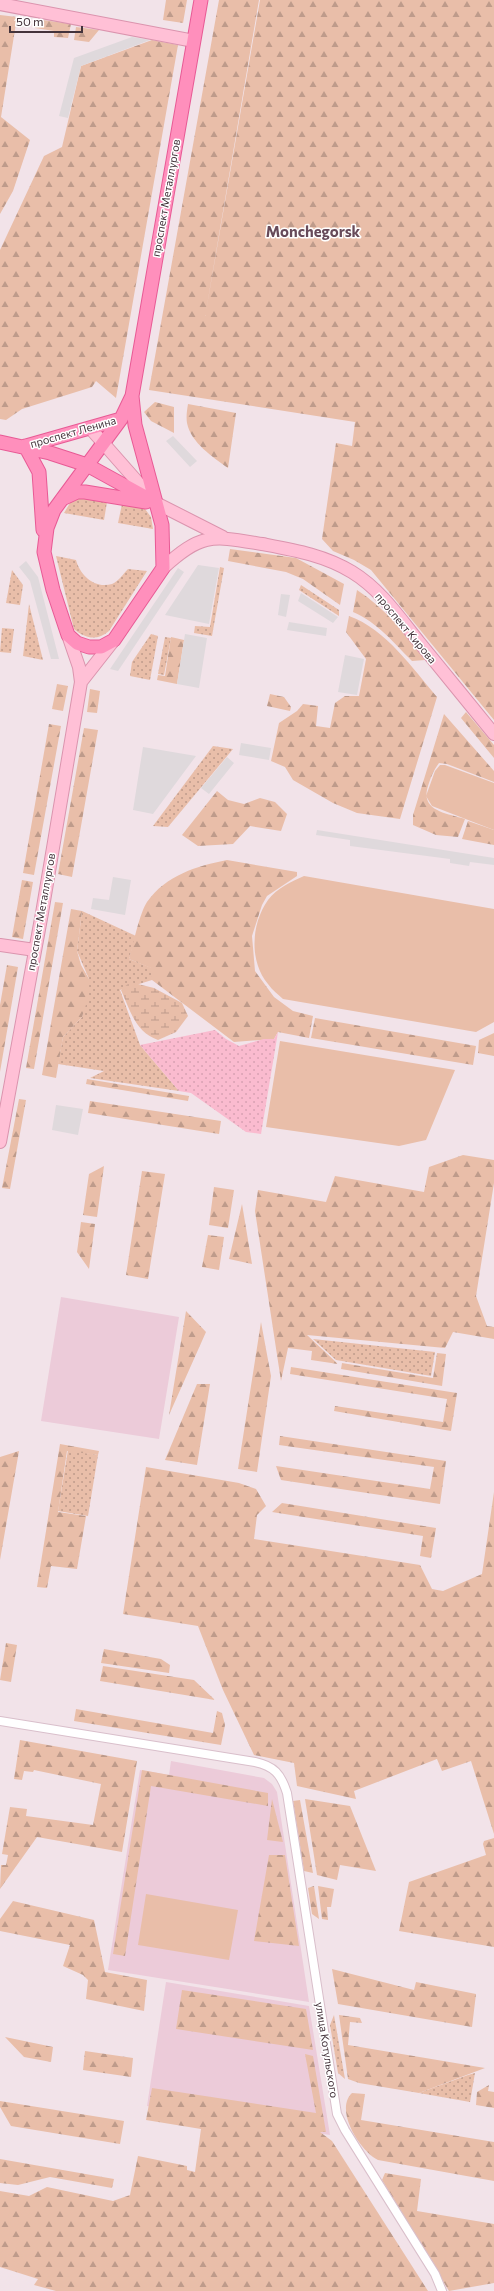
<svg xmlns="http://www.w3.org/2000/svg" width="494" height="2291" font-family="Commissioner,sans-serif">
<style>
.education{fill:#eccbd9}
.grass{fill:url(#grass-dots)}
.forest{fill:url(#forest-firs)}
.wetland{fill:url(#wetland-marsh)}
.sand{fill:url(#sand-dots)}
.pitch{fill:#e9bea9}
.parking{fill:#dfd9dc}
.lines{fill:none;stroke-linecap:round;stroke-linejoin:round}
.street-casing{stroke:#d9bfcb;stroke-width:10}
.secondary-casing{stroke:#db94ae;stroke-width:14}
.primary-casing{stroke:#e85a95;stroke-width:15}
.street{stroke:#fff;stroke-width:8}
.secondary{stroke:#ffc0d6;stroke-width:12}
.primary{stroke:#ff8fbc;stroke-width:13}
.labels{text-anchor:middle;stroke-width:3;stroke-linejoin:round;paint-order:stroke}
.street-label{font-size:11px;fill:#44333b;stroke:#fff}
.district-label{font-size:15px;font-weight:bold;fill:#674a59;stroke:#fff}
</style>
<defs>
<pattern id="grass-dots" width="8" height="8" patternUnits="userSpaceOnUse"><rect width="8" height="8" fill="#e9bea9"/><path d="M2 2h.1M6 6h.1" fill="none" stroke="#be9b8b" stroke-width="1.8" stroke-linecap="round"/></pattern>
<pattern id="forest-firs" width="22" height="20" patternUnits="userSpaceOnUse"><rect width="22" height="20" fill="#e9bea9"/><path d="M5 1l3.5 6h-7zM16 11l3.5 6h-7z" fill="#be9b8b"/></pattern>
<pattern id="wetland-marsh" width="20" height="14" patternUnits="userSpaceOnUse"><rect width="20" height="14" fill="#e9bea9"/><path d="M1 5h8M5 5V1M11 12h8M15 12V8" fill="none" stroke="#be9b8b"/></pattern>
<pattern id="sand-dots" width="8" height="8" patternUnits="userSpaceOnUse"><rect width="8" height="8" fill="#fabbcf"/><path d="M2 2h.1M6 6h.1" fill="none" stroke="#d8a1b3" stroke-width="1.8" stroke-linecap="round"/></pattern>
</defs>
<rect width="100%" height="100%" fill="#f2e3e9"/>
<path class="education" d="M61 1297 179 1317 159 1439 41 1421Z
M171 1761 264 1778 272 1784 277 1792 309 2002 108 1970 140 1770 169 1775Z
M166 1982 309 2006 330 2135 147 2106Z"/>
<path class="grass" d="M79 497 107 502 104 520 64 513 70 503Z
M122 504 145 509 151 517 153 529 118 523Z
M56 556 76 560C80 575 94 589 112 584 119 581 123 574 128 569L147 571 109 631C97 641 86 639 74 629Z
M220 567 224 568 212 636 194 633 195 626 210 627Z
M12 570 23 585 20 605 6 603Z
M301 585 339 610V616L299 590Z
M29 604 43 660 23 656Z
M2 628 14 629 11 653 0 652Z
M151 634 158 636 150 680 130 676 132 662Z
M165 637 171 638 164 675 158 674Z
M213 746 233 749 168 827 153 826Z
M82 911 136 936 129 959 152 968V980L120 990 140 1045 179 1091 90 1078 104 1071 58 1064 63 1037 82 1017 89 979 77 951Z
M313 1339 435 1352 431 1376 336 1360Z
M68 1450 98 1455 88 1516 58 1511Z
M334 2015 345 2079 338 2073 330 2025Z
M475 2073 470 2102 419 2093 468 2075Z"/>
<path class="forest" d="M166 0H187L183 23 163 20Z
M219 0H259L205 317 260 0H494V720L371 570 354 560 333 551 322 539 336 443 352 446 355 422 149 390Z
M0 15 17 17 1 117 30 140 13 191 0 214Z
M36 19 71 24 68 38 54 37V31L35 28Z
M76 27 99 30 89 42 74 40Z
M152 40 178 45 116 398 96 381 92 387 22 409 6 420 0 419V250L44 156 62 147 81 66Z
M155 402 174 407V433L151 421 144 412Z
M188 404 236 413 228 468C213 457 191 443 187 423 186 417 187 410 188 404Z
M230 549 296 558 344 584 340 605 303 579 286 572 228 561Z
M357 590C386 609 405 633 425 660L412 661C394 643 377 622 353 612Z
M349 616C386 629 413 669 437 697L400 819 357 813 333 803 293 780 285 767 271 761 279 723 297 711 303 704 318 706 316 726 330 728 335 703 345 696H359L366 659 346 632Z
M171 637 184 640 177 684 157 680 158 675 165 676Z
M57 684 68 686 63 711 52 709Z
M90 689 100 691 97 713 87 712Z
M270 694 284 697 291 707 290 711 267 706Z
M466 712 494 745V758L461 718Z
M444 714 494 771V782L447 764 439 763C433 771 431 777 428 786 420 811 446 813 465 819L458 837 436 835 413 825V815Z
M49 724 61 726 34 875 23 873Z
M84 728 98 730 72 877 58 874Z
M217 791 228 800 244 804 260 798 275 802 287 814 281 831 250 826 233 844 198 846 182 835Z
M468 821 494 830V845L462 839Z
M227 860 297 872V876L267 896 262 905 252 936 255 971 274 997 293 1011 313 1016 309 1038 278 1032 274 1039 234 1042 152 980 151 968 129 959C133 945 140 912 147 902 166 875 197 866 227 860Z
M22 880 33 882 23 939 12 937Z
M55 902 63 903 34 1069 26 1068Z
M71 909 82 911 77 951 81 965 89 979V995L82 1017 63 1037 56 1078 42 1075Z
M7 965 18 967 0 1072V1005Z
M315 1018 476 1046 473 1065 311 1038Z
M494 1033V1056L478 1053 479 1040Z
M87 1079 189 1096 188 1101 86 1084Z
M19 1099 26 1100 10 1189 2 1188Z
M90 1101 221 1121 219 1134 88 1113Z
M463 1155 494 1160V1183L476 1296 487 1326 494 1327V1339L453 1332 445 1348 307 1335 338 1364 311 1360 312 1351 288 1348 281 1381 255 1211 258 1190 326 1202 335 1176 424 1192 429 1167Z
M104 1166 97 1217 83 1215 89 1174Z
M142 1171 165 1174 148 1279 126 1275Z
M214 1187 234 1190 228 1228 209 1225Z
M242 1204 252 1264 229 1259Z
M81 1222 95 1224 89 1269 77 1252Z
M208 1235 224 1237 219 1270 202 1267Z
M186 1311 206 1332 169 1415Z
M261 1322 271 1376 257 1472 238 1469Z
M437 1353 446 1354 442 1386 341 1369 342 1363 433 1378Z
M291 1367 457 1393 451 1431 334 1411 335 1406 443 1422 447 1399 290 1374Z
M197 1384H210L197 1465 165 1460Z
M280 1436 446 1461 440 1504 281 1480 276 1466 430 1489 434 1467 279 1445Z
M60 1444 99 1451 98 1455 67 1451 58 1512 86 1516 77 1569 51 1566 47 1588 37 1587Z
M19 1451 0 1560V1457Z
M146 1467 239 1483 256 1489 266 1506 257 1515 254 1539 420 1565 432 1589 443 1591 482 1574 494 1492V1834L471 1761 442 1771 437 1759 354 1791 356 1799 297 1786 294 1763 254 1755 223 1690 198 1626 123 1614Z
M282 1503 436 1528 431 1558 420 1556 423 1536 272 1512Z
M6 1643 17 1645 11 1682 0 1680Z
M104 1649 161 1659 170 1665 169 1673 101 1663Z
M103 1666 194 1680 215 1700 100 1681Z
M76 1709 213 1733 217 1711 222 1713 225 1725 221 1745 74 1721Z
M20 1740 137 1761 122 1852 37 1837 0 1889 1 1865H6L8 1855 2 1854 10 1807 27 1809 26 1816 93 1825 101 1784 34 1770 33 1772 24 1771 22 1780 14 1779Z
M142 1770 268 1793V1806L151 1786 125 1956 113 1954Z
M272 1799 283 1842 267 1840Z
M305 1799 350 1806 376 1871 340 1865 337 1880 317 1875Z
M300 1800 313 1873 304 1871 293 1801Z
M494 1838V1947L399 1931 409 1882 486 1855 483 1844 484 1841Z
M269 1855H285L299 1946 254 1941Z
M314 1886 319 1919 312 1914 308 1888Z
M318 1886 334 1889 331 1907H327L328 1920 322 1919Z
M13 1901 94 1920 105 1972 147 1980 144 2011 86 1999 88 1980 83 1975 63 1966 70 1945 0 1931V1919Z
M332 1969 414 1990 416 1982 476 1994 472 2027 338 2004Z
M182 1990 306 2009 313 2050 176 2029Z
M339 2015 360 2018 362 2023 350 2022 348 2045 485 2068 419 2093 359 2083 348 2079Z
M5 2037 53 2047 51 2062 24 2057Z
M85 2051 133 2058 131 2077 83 2070Z
M305 2054 313 2056 326 2132H320L332 2141 428 2291H56L34 2285 38 2279 0 2267V2191L29 2196 47 2187 113 2201 130 2195 138 2156 187 2166V2170L195 2172 201 2129 146 2120 152 2088 316 2113Z
M489 2085 488 2091 494 2092V2108L476 2105 477 2092Z
M352 2093 365 2094 361 2120 494 2142V2181L378 2160C360 2151 334 2110 352 2093Z
M0 2101 124 2121 120 2144 11 2126 0 2107Z
M0 2159 114 2179 112 2188 50 2177 18 2185 0 2183Z
M385 2173 421 2179 417 2211 494 2224V2283L449 2291 382 2180Z"/>
<path class="wetland" d="M130 982 154 988 182 1003 188 1016 176 1032 158 1040C135 1032 130 1010 121 990Z"/>
<path class="sand" d="M215 1030 226 1039 239 1046 264 1039H274L278 1032 261 1134 246 1132 191 1093 179 1091 140 1045Z"/>
<path class="pitch" d="M440 765H445L494 783V830L432 806 426 796 435 771Z
M304 876 494 909V1022L476 1032 283 999C278 994 272 990 268 984 249 961 251 924 268 900 277 888 291 882 304 876Z
M280 1041 455 1070 426 1140 399 1146 266 1127Z
M146 1894 238 1910 229 1960 138 1945Z"/>
<path class="parking" d="M132 37 150 40 81 66 68 118 59 116 74 58Z
M173 436 197 461 190 467 166 441Z
M26 561 38 577 59 659H51L30 581 19 567Z
M198 565 219 568 209 624 165 615Z
M178 568 184 572 118 671 110 669Z
M301 593 338 617 333 623 298 601Z
M281 594 290 595 286 617 278 615Z
M289 622 327 628 326 636 287 630Z
M185 634 207 638 199 688 177 684Z
M345 655 364 659 357 695 338 692Z
M241 743 271 748 269 760 239 755Z
M143 747 196 756 153 814 133 810Z
M227 757 234 763 209 794 201 788Z
M317 830 494 858V865L470 862 469 866 450 863V859L350 846V840L316 835Z
M113 877 131 880 125 915 91 909 93 898 109 900Z
M56 1105 83 1109 78 1135 52 1130Z"/>
<g class="lines">
<defs>
<path id="street" d="M0 1721 255 1762C274 1766 281 1774 287 1793L337 2114 345 2130 435 2274 442 2291"/>
<path id="secondary" d="M0 4 194 41
M90 428 156 503 223 537
M163 568C202 532 213 536 262 544 294 550 324 555 352 572 380 589 399 617 419 642 444 673 469 703 494 734
M81 682 114 640
M0 945 35 950
M0 1142 42 913 81 682 79 667 68 635"/>
<path id="primary" d="M132 396 121 419 54 510 47 528 44 552 53 590 68 635 77 643 89 647H101L114 640 163 568 162 525 135 425 132 396 201 0
M0 442 50 453 87 465 156 503
M25 446 39 472 43 530
M26 446 121 419
M62 499 77 492H85L146 502"/>
</defs>
<use href="#street" class="street-casing"/>
<use href="#secondary" class="secondary-casing"/>
<use href="#primary" class="primary-casing"/>
<use href="#street" class="street"/>
<use href="#secondary" class="secondary"/>
<use href="#primary" class="primary"/>
</g>
<g class="labels">
<g class="street-label">
<text transform="translate(166 198) rotate(-80)" y="4">проспект Металлургов</text>
<text transform="translate(73 432) rotate(-16)" y="4">проспект Ленина</text>
<text transform="translate(406 628) rotate(50)" y="4">проспект Кирова</text>
<text transform="translate(41 912) rotate(-80)" y="4">проспект Металлургов</text>
<text transform="translate(327 2050) rotate(81)" y="4">улица Котульского</text>
</g>
<g class="district-label">
<text x="313" y="237">Monchegorsk</text>
</g>
</g>
<path d="M10 26v6h72v-6" fill="none" stroke="#44333b" stroke-width="2"/>
<text x="16" y="26" font-size="12" fill="#44333b" stroke="#ffffff" stroke-width="3" paint-order="stroke">50 m</text>
</svg>
